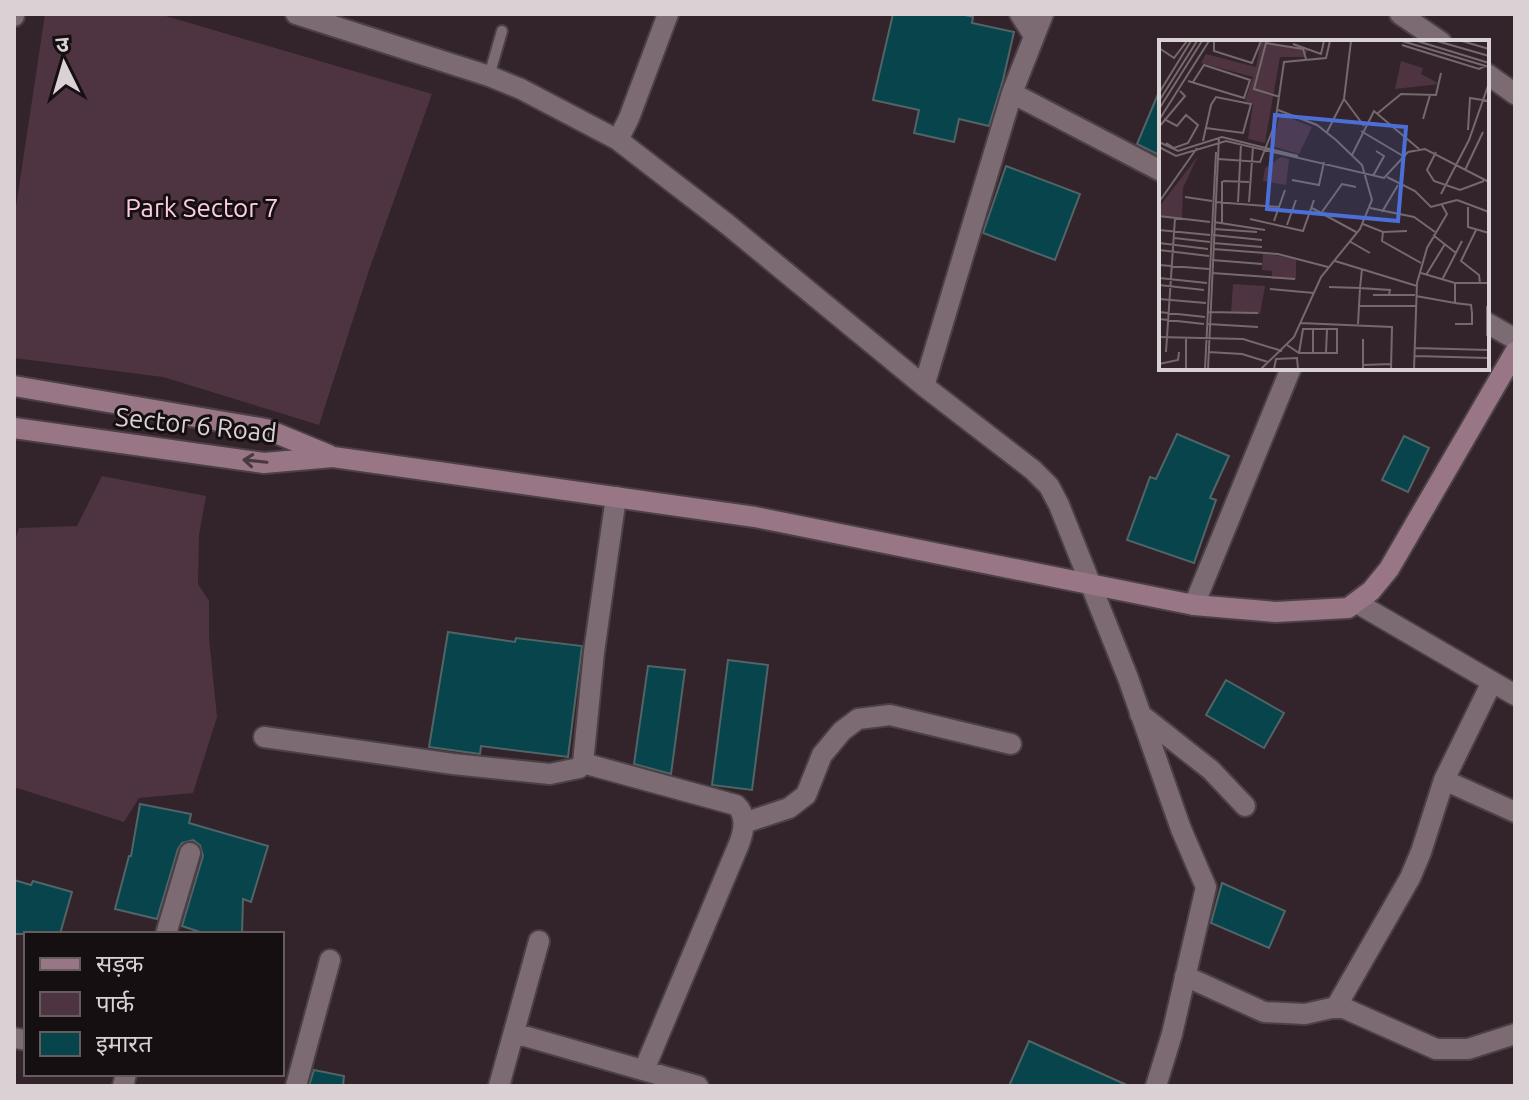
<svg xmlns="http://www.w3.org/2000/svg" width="1529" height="1100" font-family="Ubuntu,'Noto Sans Devanagari',sans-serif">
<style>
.green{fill:#4e3340}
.building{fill:#07444c;stroke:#516467;stroke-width:2}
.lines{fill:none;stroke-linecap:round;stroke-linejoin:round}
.lane-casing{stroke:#4b4045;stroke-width:14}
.street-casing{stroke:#4b4045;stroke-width:24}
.secondary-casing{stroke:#4b4045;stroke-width:24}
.lane{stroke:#7c6b72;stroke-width:10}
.street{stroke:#7c6b72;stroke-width:20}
.secondary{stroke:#987686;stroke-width:20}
.oneway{stroke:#4a3840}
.labels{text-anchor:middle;stroke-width:6;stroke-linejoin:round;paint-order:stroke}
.park-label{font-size:26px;fill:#fccce1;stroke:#160f12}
.street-label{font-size:26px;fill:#dad1d5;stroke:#160f12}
.inset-road{fill:none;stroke:#75696e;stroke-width:2}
.view{fill:#4c6fd7;fill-opacity:0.15;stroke:#4c6fd7;stroke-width:4}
.inset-edge{fill:none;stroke:#dad1d5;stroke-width:4}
</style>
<rect width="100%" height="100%" fill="#32242a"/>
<path class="green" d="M45 14H159L432 94 369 270 319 425 163 377 14 358V220Z
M102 476 206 496 199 535 198 584 209 601V638L217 717 193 793 139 798 124 822 14 787V543L19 528 77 526Z"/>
<path class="building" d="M893 14H961L973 17 972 23 1014 32 1003 80 989 126 959 119 954 142 914 133 919 110 873 100Z
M1161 87V156L1137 144Z
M1006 166 1080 194 1055 260 983 233Z
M1177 434 1229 456 1210 498 1216 500 1194 563 1127 540 1150 477 1156 479Z
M1404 436 1429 448 1408 492 1382 480Z
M448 632 515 642 516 638 582 646 568 757 481 746 480 754 429 747Z
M728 660 768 665 752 790 712 785Z
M648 666 685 670 671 774 634 764Z
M1226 680 1284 713 1264 748 1206 715Z
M140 804 191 814 189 823 268 846 251 902 243 899 242 934H206L182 926 203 856 200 845 193 840 182 843 178 849 157 919 115 909 129 856H131Z
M14 880 31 885 33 881 72 892 60 934H14Z
M1222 883 1285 911 1269 948 1211 923Z
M1029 1041 1129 1086H1009Z
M314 1070 344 1076 343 1086H309Z"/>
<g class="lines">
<defs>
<path id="lane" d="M489 76 502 31"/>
<path id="street" d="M296 14 489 76 521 89 618 140 727 224 924 386 1033 470 1049 486 1059 505 1128 678 1181 829 1206 887 1172 1034 1156 1086
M1020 14 1034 36
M1400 14 1441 42
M14 16V14
M1487 74 1515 94
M1012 93 1161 171
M618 140 629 118 668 14
M1487 323 1515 339
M924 386 1012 93 1043 14
M1357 603 1515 695
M1194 605 1291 368
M1140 714 1211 770 1245 806
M264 737 453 764 550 774 579 768 583 763 594 652 616 497
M583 763 736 805C747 815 744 831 739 844L644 1070
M1444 780 1515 812
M744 823 789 808 806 795 822 755 842 731 858 719 890 715 1011 744
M166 934 190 853
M1185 976 1264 1012 1305 1014 1336 1007 1346 1009 1436 1049H1468L1515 1034
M1336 1007 1410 878 1421 852 1444 780 1492 682
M514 1033 698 1086
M14 1038 26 1040
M123 1086 126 1074
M296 1086 330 960
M499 1086 539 941"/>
<path id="secondary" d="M14 386 266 429 329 455
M14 428 264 463 333 457 755 517 1194 605 1276 612 1348 608 1371 591 1389 569 1515 352"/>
</defs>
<use href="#lane" class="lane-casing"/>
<use href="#street" class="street-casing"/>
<use href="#secondary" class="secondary-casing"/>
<use href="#lane" class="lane"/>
<use href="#street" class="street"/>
<use href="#secondary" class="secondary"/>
</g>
<defs><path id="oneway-shaft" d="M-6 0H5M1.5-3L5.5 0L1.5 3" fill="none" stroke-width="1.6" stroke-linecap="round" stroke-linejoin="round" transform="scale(2)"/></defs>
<use class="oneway" href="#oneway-shaft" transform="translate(255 461) rotate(-174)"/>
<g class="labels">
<g class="park-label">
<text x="202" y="217">Park Sector 7</text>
</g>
<g class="street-label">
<text transform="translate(196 425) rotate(6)" y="9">Sector 6 Road</text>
</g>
</g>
<g transform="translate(1159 40)">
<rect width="330" height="330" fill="#32242a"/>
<path d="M102 1 149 10 145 17H121L106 103 89 99 94 64 86 61 94 37 42 23 47 14 97 27ZM242 21 264 28 262 34 281 44 236 49ZM121 74 153 87 140 114 113 106ZM39 116 24 148 23 179 0 175V167ZM122 117 130 119 127 145 104 141 106 128ZM104 213 137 219V239H113V231L103 230ZM74 244 106 246 101 274 72 273Z" fill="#4e3340"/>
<path class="inset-road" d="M55 1V11L93 23 102 1M243 1 330 27M258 1 330 23M278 1 330 16M303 1 330 9M134 4 162 14 165 1M243 5 320 29 326 26M0 8 15 18 28 1M29 41 42 45 85 58 91 40 45 25 34 42M0 53 32 1M121 57 95 49 107 3 144 9 147 19M185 59 205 86M0 61 38 1M0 69 43 1M219 73 242 54 277 55 282 33M5 79 18 86 27 75 39 85 29 103 15 108 7 103M264 79 271 55M0 80 50 1M0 87 26 56 21 51M309 90 311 58 330 61M202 91 244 116M168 92 185 59 192 1M44 101 52 65 57 57 92 64 84 93 47 88M0 102 19 111 63 97 139 116M0 107 17 116 67 101 225 138 249 112 266 109 330 142M277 112 268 130 275 141 301 150 325 141M193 115 215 71 260 109M59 119 101 122 116 84 125 22 167 18 171 1M306 130 324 92M214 136 225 116 217 111M228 137 256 151 272 167 298 160M133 140 160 145 165 122M64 141 90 142M282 154 310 100 330 43M26 157 53 161M298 160 330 172M0 162 38 108M56 162 120 167M79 162 82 104M90 162 94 107M309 167V187L330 193M153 168 197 192M211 168 255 177 276 192M163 172 183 144 197 147M223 172 239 145M0 176 51 182M91 179 144 191 155 160M115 181 126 150M55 182 106 190M63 183V141M204 184 224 192 248 191M128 185 137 160M55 189 98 192M0 190 51 195M317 190 302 221 320 235 321 244M224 192 223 201 262 223M54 195 103 200M274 195 297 213M15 198 51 202M190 201 211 213M0 203 49 209M54 203 103 207M54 209 119 214 169 227M0 210 50 216M53 220 103 224M176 221 258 246M0 225 50 229M203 229 201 248 231 250 230 255M53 233 136 239M262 233 296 243H330M267 235 286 204M0 238 48 243M283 240 303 201M296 243V263L312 265 313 273V284H296M0 245 45 250M170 247 201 248 199 284M111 249 155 253M214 255H256M257 256 296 263M0 259 47 263M200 266H257M0 272 46 277M49 272 99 273M0 279 45 284M141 283 233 287 232 329M49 284 99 287M328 296V266M0 297 84 299 123 311M27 298V329M204 299V329M128 305 140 313H178V289H144L140 313M256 308 330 310M7 312 16 178M49 312 83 314 109 322M154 313V288M167 313 168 289M256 316 330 318M0 324 19 320 20 312M204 325 232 324M46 329 57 112M49 329 60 97M102 329 135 297 162 237 201 189 213 160 203 125 177 100 158 85 119 70M115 329 117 319 138 318 139 329M255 329 258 243 268 208 288 174 283 165"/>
<path class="view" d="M116 75 247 87 239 181 108 169Z"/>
<rect width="330" height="330" class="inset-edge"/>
</g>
<rect width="1529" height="1100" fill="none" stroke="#dad1d5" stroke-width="32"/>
<rect x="24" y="932" width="260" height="144" fill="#160f12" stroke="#645d60" stroke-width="2"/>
<rect x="40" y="958" width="40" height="12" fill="#987686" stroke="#645d60" stroke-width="2"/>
<text x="96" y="972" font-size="24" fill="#dad1d5">सड़क</text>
<rect x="40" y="992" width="40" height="24" fill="#4e3340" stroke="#645d60" stroke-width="2"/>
<text x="96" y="1012" font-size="24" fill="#dad1d5">पार्क</text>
<rect x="40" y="1032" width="40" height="24" fill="#07444c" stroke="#645d60" stroke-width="2"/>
<text x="96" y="1052" font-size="24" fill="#dad1d5">इमारत</text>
<g transform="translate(64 64) rotate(355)" stroke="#160f12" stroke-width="6" paint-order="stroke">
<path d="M0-6L14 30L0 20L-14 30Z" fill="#dad1d5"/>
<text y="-12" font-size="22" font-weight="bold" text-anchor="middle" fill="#dad1d5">उ</text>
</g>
</svg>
